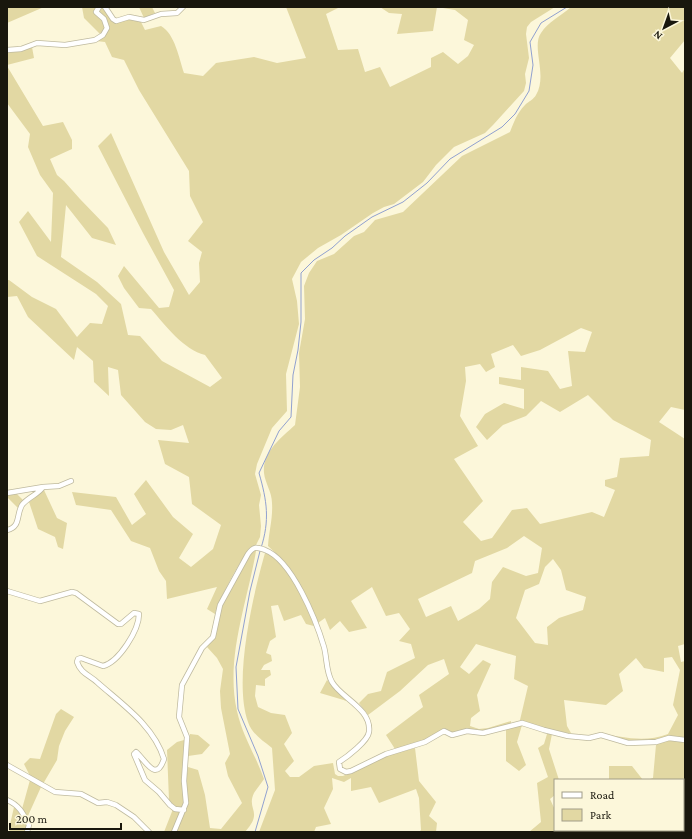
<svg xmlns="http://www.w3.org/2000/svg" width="692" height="839" font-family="'Crimson Pro',serif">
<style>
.green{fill:#e2d8a3;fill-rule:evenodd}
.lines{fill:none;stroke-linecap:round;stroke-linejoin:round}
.stream{stroke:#91a1d0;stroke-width:1}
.street-casing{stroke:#bfba9f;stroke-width:6}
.street{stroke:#fff;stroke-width:4.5}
</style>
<rect width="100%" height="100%" fill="#fcf7da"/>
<path class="green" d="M7 7H44L7 23Z
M82 7H97L95 12 105 25 104 31 100 34 84 18Z
M103 7 112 20 131 19 140 20 145 30 161 26C175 34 179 58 184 73L203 76 216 63 254 57 277 63 306 58 286 7H340L326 14 338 50 358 49 365 72 380 67 390 87 431 67V58L443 52 458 64 468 56 474 45 464 40 468 20 455 10 437 7 433 31 397 34 402 14 389 13 380 7H555L531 22 527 27 526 34 529 58 525 74 526 83 524 91 493 125 485 133 454 147 436 165 423 182 394 204 384 207 373 213 341 235 318 248 301 262 292 279 297 301 299 324 286 374 287 411 272 428 257 464 255 474 261 495 259 505 261 526 260 537 256 545C245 547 219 601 215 614L207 609 217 587 167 599 166 581 159 571 150 548 131 541 111 510 76 505 72 492 116 497 132 525 146 514 134 494 146 480 173 517 193 534 179 558 191 567 213 549 221 525 192 504 189 477 165 464 158 440 189 443 183 425 171 430 156 429 145 422 121 395 118 370 108 367 109 396 94 382 93 361 77 347 74 360 28 317 17 296 7 297V280H9L32 297 56 309 77 337 90 323 102 324 108 306 96 294 37 256 19 222 28 211 51 242 53 193 40 175 28 147 30 134 7 103V66L43 126 63 122 72 140V149L50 159 57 175 64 181 80 199 108 228 116 245 92 238 66 205 61 257 97 282 121 304 128 335 140 336 162 361 210 387 222 378 205 355C184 350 165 325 151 309L139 308 124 288 118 276 124 266 159 308 169 307 174 290 143 233 98 146 111 133 164 252 189 295 200 282 199 263 202 252 188 241 203 222 190 196 189 171 139 90 124 60 112 57 105 42 96 41 108 29 98 12 100 8Z
M139 7H152L155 13 144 18Z
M571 7H685V40L670 58 682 73 685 68V410L671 407 659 422 685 439V644L678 646 681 662 685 661V738C666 733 649 744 629 742 619 741 608 736 599 733 623 737 644 743 668 734L678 715 673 705 680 670 672 657 664 658V672L644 668 636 658 619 674 623 691 606 705 564 700 567 726 571 733C553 733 537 725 520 720L528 686 514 679 516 656 476 644 460 667 469 674 483 660 491 664 477 695 480 711 471 718 470 726 479 729 488 728 511 721V723C494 731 464 738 446 731L424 740 395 749 386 735 423 707 419 695 449 674 444 659 428 665 400 691 368 715 359 703 368 694 381 691 387 672 415 658 411 644 399 641 410 629 399 613 386 616 372 587 351 601 367 628 349 632 340 621 330 630 325 618 318 623 286 563 268 546C269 531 273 518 272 503 272 492 265 483 264 473 262 452 281 438 295 425L300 387 299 353 305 319 304 286 309 273 317 261 334 254 354 236 364 232 375 220 403 212 462 156 510 132C514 122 517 113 525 105 528 102 534 99 536 95 548 75 531 47 541 33 548 22 561 16 571 7ZM581 328 592 332 585 352 568 351 572 386 560 389 548 371 521 367V380L499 377V384L524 389V409L504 403 485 414 476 427 487 440 503 425 526 416 541 401 560 412 588 395 613 420 651 440 649 456 620 458 617 477 605 480V486L615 490 604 517 592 512 540 524 527 508 512 510 492 538 481 541 463 522 483 501 454 459 478 446 460 416 466 381 465 367 480 364 486 372 495 367 491 354 513 345 521 356 540 350ZM524 536 542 548 538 573 526 576 503 567 492 582 490 599 479 609 458 621 451 606 426 617 418 599 472 573 475 561 507 548ZM553 559 561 570 566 590 586 597 583 610 559 618 547 627 548 645 535 643 516 618 525 590 539 584 545 567Z
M32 47 34 58 7 65V53Z
M44 490 57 518 67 523 63 549 58 547 55 537 38 529 29 502Z
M15 492 24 501 18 508 7 497V494Z
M253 549 256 551C247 604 225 658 237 711 242 735 256 756 264 779 261 784 257 788 254 793 246 810 264 811 245 832H176L186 809V780L188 767 198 770 205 795 210 828 221 829 242 803 228 776 225 763 230 754 221 708 220 691 223 669 217 658 207 647 215 637 221 606Z
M265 553C286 559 307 606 314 626L306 624 301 615 284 621 278 605 271 606 276 637 270 641 266 653 271 655 272 661 264 665 261 670H270L271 675 265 679V686L256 685 255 696 258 707 271 713 285 715 292 733 284 744 294 761 285 771 290 777H299L314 766 333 763 335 774 338 776H343L389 755 415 748 419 781 436 802 429 816 437 823 436 832H419L421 830 419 798 416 789 379 803 371 787 351 791V778L344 782 332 778 333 789 324 808 331 824 316 827 314 832H259L275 790 272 748C262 740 252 734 248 722 233 680 253 595 265 553Z
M327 680 347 701 320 693Z
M61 709 74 717 65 731 59 746 57 760 43 784 30 776 24 764 30 758 40 759 56 714Z
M522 725 517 742 526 765 519 771 506 761V730L510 727Z
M190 734 198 735 210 745 202 754 188 756Z
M547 734H552L549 749 559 780H555V795L550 799 555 810V830H557L558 832H529L541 822 537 783 548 777 538 748 544 744Z
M669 739 685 742V832H603V830H683V780H647L653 778 656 745 661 741Z
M184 740 183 804 182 808H176L169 800 167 750 177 742Z
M609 766H632L643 780H609Z
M30 780 41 787 27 818 22 809Z
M14 807C22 814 28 821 26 832H10L9 829Z
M173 809 182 811 172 832H164Z"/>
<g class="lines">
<path class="stream" d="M261 548C270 520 267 501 259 473L279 431 291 417 293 375 298 350 301 322V273L314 260 332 248 345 236 372 217 403 202 427 183 450 159 502 127 515 114 529 91 533 65 530 42 541 23 567 7
M255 832 268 787 258 756 238 709 236 667 250 591 260 551"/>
<defs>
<path id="street" d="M105 7 113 19 116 21 129 17 144 20 161 14 177 13 183 7
M7 50 21 49 37 43 65 45 95 40 103 35 107 28 104 19 96 12 99 7
M43 487 59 486 71 481
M7 493 43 487C39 494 28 497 22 505 16 515 21 527 7 530
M7 591 40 601 72 592 76 593 118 624H121L134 613 139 614C139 630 119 662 103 666L81 658 78 659 77 662C81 674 90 675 98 683 123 705 154 726 164 759 156 783 146 761 136 752L134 754 145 780 159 792 170 805 175 809 184 810
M7 765 55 792 81 794 98 803 107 802 116 805 134 817 149 832
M7 800C19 805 23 813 29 825L27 832
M174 832 186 803 184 781 187 737 179 717 182 685 202 648 213 637 220 605 248 554C254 546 256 547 265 550 292 560 316 620 324 647 327 658 326 672 332 682 341 698 372 709 369 732 368 741 347 757 339 762L340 769 346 772 351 771 386 754 425 742 444 731 452 735 467 731 483 733 522 723 544 730 568 736 589 738 601 735 628 743 656 742 669 738 685 740"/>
</defs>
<use href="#street" class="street-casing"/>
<use href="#street" class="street"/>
</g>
<rect width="692" height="839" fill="none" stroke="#19170d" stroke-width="16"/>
<rect x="554" y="779" width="130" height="52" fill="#fcf7da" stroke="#a19d88"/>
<rect x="562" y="792" width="20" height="6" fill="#ffffff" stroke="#a19d88"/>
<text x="590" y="799" font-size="12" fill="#19170d">Road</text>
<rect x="562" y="809" width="20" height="12" fill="#e2d8a3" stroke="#a19d88"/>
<text x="590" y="819" font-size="12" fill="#19170d">Park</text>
<g transform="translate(664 28) rotate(221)" stroke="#fcf7da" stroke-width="3" paint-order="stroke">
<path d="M0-3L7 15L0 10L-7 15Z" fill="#19170d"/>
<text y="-6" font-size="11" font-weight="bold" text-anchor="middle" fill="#19170d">N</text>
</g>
<path d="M10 823v6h111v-6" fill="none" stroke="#19170d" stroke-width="2"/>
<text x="16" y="823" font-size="12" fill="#19170d" stroke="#fcf7da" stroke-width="3" paint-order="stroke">200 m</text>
</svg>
